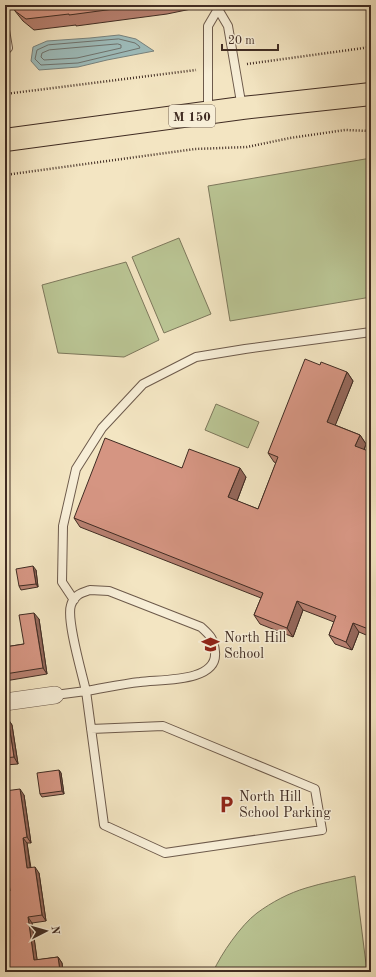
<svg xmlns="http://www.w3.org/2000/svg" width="376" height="977" font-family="'Old Standard TT',serif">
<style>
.green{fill:#bac594;stroke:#7d785c}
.water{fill:#9ebdbc;stroke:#78837f}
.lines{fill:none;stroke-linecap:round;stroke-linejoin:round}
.shore{stroke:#6f7470;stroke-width:1}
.service-casing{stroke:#6d5a4b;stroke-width:10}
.minor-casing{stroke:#6d5a4b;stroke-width:18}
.primary-casing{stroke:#402c23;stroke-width:24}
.path{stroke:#402c23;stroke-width:2.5;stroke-dasharray:1 2;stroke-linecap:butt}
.service{stroke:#f7eed7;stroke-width:8}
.minor{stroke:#f7eed7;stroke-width:17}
.primary{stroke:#f3e5c2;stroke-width:22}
.wall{fill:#b78070;stroke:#402c23}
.shaded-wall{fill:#95685b;stroke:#402c23}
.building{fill:#d59582;stroke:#402c23}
.labels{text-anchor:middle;stroke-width:3;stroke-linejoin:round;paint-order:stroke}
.shield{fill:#f7eed7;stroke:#776659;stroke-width:1}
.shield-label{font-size:13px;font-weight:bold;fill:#402c23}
.poi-label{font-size:14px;fill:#402c23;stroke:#f7eed7;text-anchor:start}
</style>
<rect width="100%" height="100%" fill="#f3e5c2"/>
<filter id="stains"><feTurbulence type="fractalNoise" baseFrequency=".005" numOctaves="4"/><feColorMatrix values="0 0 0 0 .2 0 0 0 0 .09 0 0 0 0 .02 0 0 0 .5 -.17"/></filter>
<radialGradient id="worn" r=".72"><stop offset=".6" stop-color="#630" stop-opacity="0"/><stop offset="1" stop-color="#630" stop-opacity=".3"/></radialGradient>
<path class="green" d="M371 158V297L230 321 208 186Z
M179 238 211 314 164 333 132 257Z
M126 262 159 340 124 357 58 353 42 285Z
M216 404 259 422 248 448 205 430Z
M355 876 367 972H213C221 954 241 925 257 913 272 902 289 893 306 888 322 883 339 880 355 876Z"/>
<path class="water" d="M119 35 136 39 154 51 107 60 78 67 39 70 31 61 33 47 47 41 90 38Z"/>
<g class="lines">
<path class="shore" d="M119 39 135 43 139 46 140 48 78 63 41 65 35 59 37 50 48 45Z
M118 44 121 45V48L77 58 44 60 41 57 42 53 49 50Z"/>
<defs>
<path id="service" d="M218 9 228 26 242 108
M5 30 8 48 5 50
M208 112V26L218 9V5
M90 590 109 591 201 627C211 636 214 639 215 652 218 683 159 679 140 682 122 684 104 688 86 691 82 673 66 620 71 605 74 595 81 593 90 590Z
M74 600 62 582 63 526 76 469 102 428 143 384 196 357 245 349 371 332
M55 695 86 691C92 736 98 781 104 825L165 853 322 830 315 789 163 726 91 729"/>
<path id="minor" d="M5 702 55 695"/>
<path id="primary" d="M5 140 242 108 371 94"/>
</defs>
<use href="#service" class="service-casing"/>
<use href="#minor" class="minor-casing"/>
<use href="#primary" class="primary-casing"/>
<path class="path" d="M247 64 371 47
M5 94 196 70
M5 175 195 149 247 147 290 138 345 130 371 131"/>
<use href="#service" class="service"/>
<use href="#minor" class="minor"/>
<use href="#primary" class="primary"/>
</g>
<path class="wall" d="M14 5H198L196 8 167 14 76 26V25L34 30 23 21 15 11Z
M347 372 353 381 335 425 360 435 366 444 364 450 371 452V637L359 632 352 650 335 644 329 635 334 622 303 610 293 637 260 624 254 615 261 598 80 527 74 518 182 468 246 477 237 501 258 509 276 463 274 462 268 453Z
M36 570 38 587 21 590 19 586Z
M39 619 47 674 5 681V647L24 644Z
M5 719H8L12 725 18 764 5 765Z
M59 770 61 773 64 794 42 797 40 794Z
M5 791 24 795 31 843H27L31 868 39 873 46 921 32 923 37 960 58 957 62 963 63 972H9L10 891 7 867H5Z"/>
<path class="shaded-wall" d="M194 5H198L196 8Z
M347 372 353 381 333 431 327 422Z
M360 435 366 444 362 455 355 446Z
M240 468 246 477 235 506 228 497Z
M33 566 36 570 38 587 36 584Z
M297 601 303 610 293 637 287 628Z
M34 613 39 619 47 674 43 668Z
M353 623 359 632 352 650 346 642Z
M8 719 12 725 18 764 14 757Z
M59 770 61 773 64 794 62 791Z
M20 789 24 795 31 843 27 837Z
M23 838 27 843 31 874 27 868Z
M35 867 39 873 46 921 42 915Z
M28 917 32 923 38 966 34 960Z
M58 957 62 963 63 972H60V971Z"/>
<path class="building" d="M14 5H144L69 15V14L26 19 15 11Z
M305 359 320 365 321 362 347 372 327 422 360 435 355 446 371 452V630L353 623 346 642 329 635 336 616 297 601 287 628 254 615 263 593 74 518 105 438 182 468 189 449 240 468 228 497 258 509 278 457 268 453Z
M33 566 36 584 19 586 16 569Z
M34 613 43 668 5 674V647L24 644 19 615Z
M5 719H8L14 757 5 758Z
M59 770 62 791 40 794 37 773Z
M20 789 27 837 23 838 27 868 35 867 42 915 28 917 34 960 58 957 60 971 55 972H9L5 944V892L10 891 6 860 5 861V791Z"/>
<defs>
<symbol id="school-bare" viewBox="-9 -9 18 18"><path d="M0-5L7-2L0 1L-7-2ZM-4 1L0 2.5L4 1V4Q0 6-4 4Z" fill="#8f2418" stroke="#f7eed7" stroke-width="2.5" paint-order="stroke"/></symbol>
<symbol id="parking-bare" viewBox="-9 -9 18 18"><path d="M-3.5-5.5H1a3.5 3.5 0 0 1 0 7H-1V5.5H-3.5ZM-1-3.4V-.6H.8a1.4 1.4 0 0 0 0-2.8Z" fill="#8f2418" stroke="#f7eed7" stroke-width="2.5" paint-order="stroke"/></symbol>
</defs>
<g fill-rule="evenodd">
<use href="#school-bare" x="198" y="632" width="25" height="25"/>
<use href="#parking-bare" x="214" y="792" width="25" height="25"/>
</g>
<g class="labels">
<rect class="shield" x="169" y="105" width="46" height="22" rx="3"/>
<g class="shield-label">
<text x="192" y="121">M 150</text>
</g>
<g class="poi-label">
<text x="224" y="642">North Hill<tspan x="224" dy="16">School</tspan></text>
<text x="239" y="801">North Hill<tspan x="239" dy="16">School Parking</tspan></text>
</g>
</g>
<rect width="376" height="977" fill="none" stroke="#f3e5c2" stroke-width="20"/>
<rect x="6" y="6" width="364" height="965" fill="none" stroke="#402c23" stroke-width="2"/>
<rect x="10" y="10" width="356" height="957" fill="none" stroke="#402c23"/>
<g transform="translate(46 931) rotate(84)" stroke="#f7eed7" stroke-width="3" paint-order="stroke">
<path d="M0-3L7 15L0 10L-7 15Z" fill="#402c23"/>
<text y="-6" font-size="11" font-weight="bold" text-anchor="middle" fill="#402c23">N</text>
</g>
<path d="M222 44v6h56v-6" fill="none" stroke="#402c23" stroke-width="2"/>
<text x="228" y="44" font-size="12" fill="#402c23" stroke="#f7eed7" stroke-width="3" paint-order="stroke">20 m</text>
<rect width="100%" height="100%" filter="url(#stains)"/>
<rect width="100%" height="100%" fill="url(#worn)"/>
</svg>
